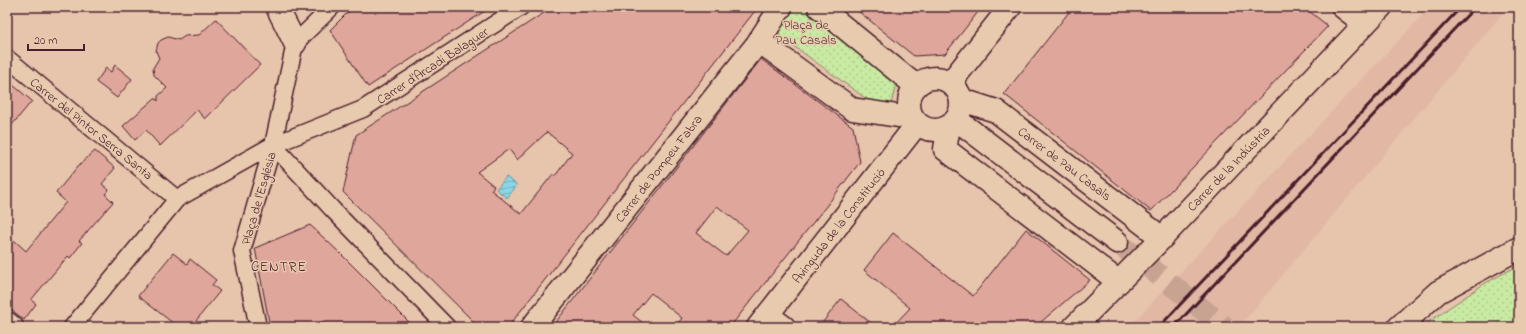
<svg xmlns="http://www.w3.org/2000/svg" width="1526" height="334" font-family="'Indie Flower',sans-serif">
<style>
.built{fill:#e2b8a5}
.park{fill:url(#park-dots);stroke:#8a8466}
.water{fill:url(#water-rules);stroke:#6f8d9b}
.building{fill:#dfa69c;stroke:#4a1f2b;fill-rule:evenodd}
.lines{fill:none;stroke-linecap:round;stroke-linejoin:round}
.minor-tunnel{stroke:#c8a392;stroke-width:22;stroke-dasharray:22 11;stroke-linecap:butt}
.pedestrian-casing{stroke:#4a1f2b;stroke-width:19}
.minor-casing{stroke:#4a1f2b;stroke-width:25}
.tertiary-casing{stroke:#4a1f2b;stroke-width:25}
.pedestrian{stroke:#e8cbaf;stroke-width:16}
.minor{stroke:#e8cbaf;stroke-width:22}
.tertiary{stroke:#e8cbaf;stroke-width:22}
.rail{stroke:#4a1f2b;stroke-width:3}
.labels{text-anchor:middle;stroke-width:3;stroke-linejoin:round;paint-order:stroke}
.park-label{font-size:13px;fill:#573337;stroke:#e8cbaf}
.street-label{font-size:13px;fill:#4a1f2b;stroke:#e8cbaf}
.neighbourhood-label{font-size:14px;letter-spacing:1px;fill:#4a1f2b;stroke:#e8cbaf}
</style>
<defs>
<pattern id="park-dots" width="8" height="8" patternUnits="userSpaceOnUse"><rect width="8" height="8" fill="#c9eaa2"/><path d="M2 2h.1M6 6h.1" fill="none" stroke="#aec88c" stroke-width="1.8" stroke-linecap="round"/></pattern>
<pattern id="water-rules" width="6" height="5" patternUnits="userSpaceOnUse"><rect width="6" height="5" fill="#88d6e6"/><path d="M0 2.5h6" fill="none" stroke="#77b7c5"/></pattern>
</defs>
<rect width="100%" height="100%" fill="#e7c4ac"/>
<filter id="ink" filterUnits="userSpaceOnUse"><feTurbulence type="fractalNoise" baseFrequency=".025" numOctaves="2"/><feDisplacementMap in="SourceGraphic" scale="8" xChannelSelector="R" yChannelSelector="G"/><feConvolveMatrix kernelMatrix="1 2 1 2 8 2 1 2 1" color-interpolation-filters="sRGB"/></filter>
<g filter="url(#ink)">
<path class="built" d="M1430 7H1508L1239 327H1129Z"/>
<path class="park" d="M794 7H806L897 81 891 104 872 103 780 36 778 28Z
M1519 265V327H1421L1484 284Z"/>
<path class="water" d="M506 177 517 185 507 198 496 189Z"/>
<path class="building" d="M353 7H491L368 87 330 30Z
M553 7H758L508 327H479L343 192 356 135ZM547 132 572 153 555 176 553 174 521 214 491 190 494 186 477 172 509 149 517 160Z
M853 7H982L945 54 914 56Z
M1073 7H1304L1328 26 1151 211 1004 94Z
M216 19 260 65 205 119 197 110 160 146 146 130 135 140 123 126 155 98 158 101V96L167 88 154 75 153 68 159 58 156 51 158 43 161 40 168 37 179 40 185 36 199 35Z
M761 59 853 127 860 162 831 200 730 327H675L682 318 651 293 633 315 648 327H552ZM717 206 748 230 726 256 696 233Z
M115 65 132 79 117 98 96 82 106 68 111 72Z
M7 80 32 101 7 131Z
M95 151 115 168 102 184 109 190 105 194 113 202 79 241 82 243 70 258 68 256 31 300 36 304 24 320 7 306V248L15 241 26 251 66 202 56 193 78 166Z
M310 225 341 254 414 327H329L322 321 316 327H270L255 248Z
M1026 229 1090 280 1035 327H892L910 308 864 270 893 233 973 296Z
M173 253 187 264 190 259 216 280 212 285 220 291 191 327H178L138 296Z
M841 299 876 327H819Z"/>
<g class="lines">
<path class="minor-tunnel" d="M1117 242 1225 327"/>
<defs>
<path id="pedestrian" d="M332 7 295 43 273 145 334 211 447 327
M7 58 177 199
M273 145 363 109 521 7
M72 327 177 199 273 145 242 251 258 327"/>
<path id="minor" d="M277 7 295 43
M819 7 916 86
M1343 7 1365 24
M759 41 852 109 898 116 911 115
M962 100 996 111 1162 238
M957 120 1117 242
M949 127 945 149 1119 282
M768 315 784 327
M7 323 12 327
M532 327 757 44 781 7
M1074 327 1162 238 1381 7
M1399 327 1438 292 1519 248"/>
<path id="tertiary" d="M909 104a26 26 0 1 1 52 0a26 26 0 1 1-52 0Z
M951 82 1010 7
M758 327 917 124"/>
</defs>
<use href="#pedestrian" class="pedestrian-casing"/>
<use href="#minor" class="minor-casing"/>
<use href="#tertiary" class="tertiary-casing"/>
<use href="#pedestrian" class="pedestrian"/>
<use href="#minor" class="minor"/>
<use href="#tertiary" class="tertiary"/>
<path class="rail" d="M1159 327 1461 7
M1174 327 1475 7"/>
</g>
</g>
<g class="labels">
<g class="park-label">
<text x="806" y="29">Plaça de<tspan x="806" dy="15">Pau Casals</tspan></text>
</g>
<g class="street-label">
<text transform="translate(432 65) rotate(-33)" y="5">Carrer d'Arcadi Balaguer</text>
<text transform="translate(92 128) rotate(39)" y="5">Carrer del Pintor Serra Santa</text>
<text transform="translate(1065 163) rotate(37)" y="5">Carrer de Pau Casals</text>
<text transform="translate(658 168) rotate(-52)" y="5">Carrer de Pompeu Fabra</text>
<text transform="translate(1228 168) rotate(-46)" y="5">Carrer de la Indústria</text>
<text transform="translate(258 198) rotate(-74)" y="5">Plaça de l'Església</text>
<text transform="translate(838 225) rotate(-52)" y="5">Avinguda de la Constitució</text>
</g>
<g class="neighbourhood-label">
<text x="279" y="271">CENTRE</text>
</g>
</g>
<rect width="1526" height="334" fill="none" stroke="#e8cbaf" stroke-width="24"/>
<rect x="12" y="12" width="1502" height="310" fill="none" stroke="#4a1f2b" stroke-width="1.5" filter="url(#ink)"/>
<path d="M28 44v6h56v-6" fill="none" stroke="#4a1f2b" stroke-width="2"/>
<text x="34" y="44" font-size="12" fill="#4a1f2b" stroke="#e8cbaf" stroke-width="3" paint-order="stroke">20 m</text>
</svg>
